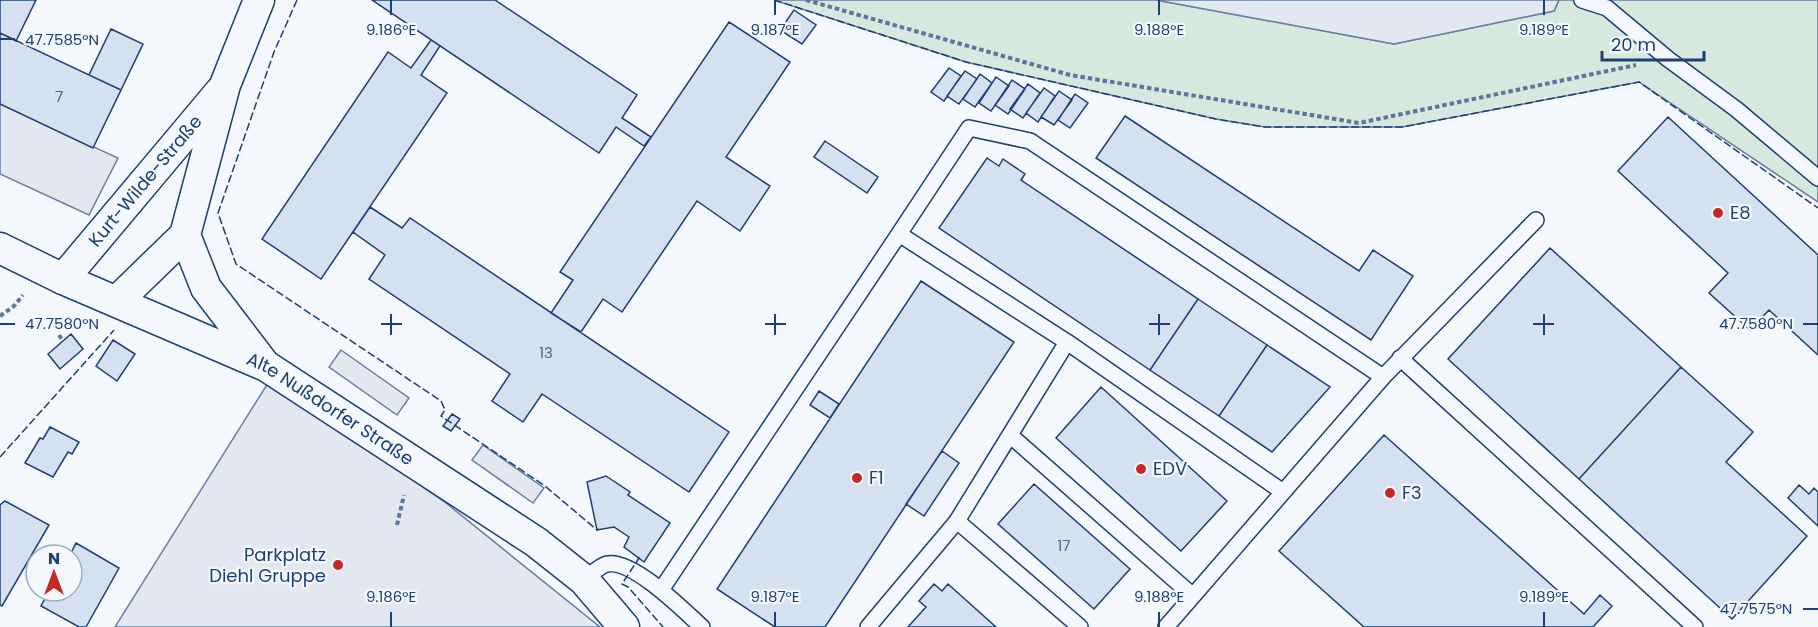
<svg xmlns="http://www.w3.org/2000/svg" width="1818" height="627" font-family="Poppins,sans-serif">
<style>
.green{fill:#d7e8df;stroke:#687fa3;stroke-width:1.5}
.parking{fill:#e3e8f0;stroke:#687fa3;stroke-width:1.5}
.building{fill:#d5e0f0;stroke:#1d3f73;stroke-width:1.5}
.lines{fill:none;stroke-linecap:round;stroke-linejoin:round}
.lane-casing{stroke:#1d3f73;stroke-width:18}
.street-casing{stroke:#1d3f73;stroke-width:33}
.path{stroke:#5e769c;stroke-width:4;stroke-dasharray:4.5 3;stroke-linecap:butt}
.lane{stroke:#f4f7fb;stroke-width:15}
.street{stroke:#f4f7fb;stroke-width:30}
.fence{stroke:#1d3f73;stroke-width:1.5;stroke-dasharray:8 3;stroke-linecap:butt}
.ticks{fill:none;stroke:#1d3f73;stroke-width:2}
.poi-dot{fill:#c62828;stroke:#f4f7fb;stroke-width:2}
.labels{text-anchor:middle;stroke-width:4.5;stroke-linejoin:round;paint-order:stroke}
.number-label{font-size:15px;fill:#4b6792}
.street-label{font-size:18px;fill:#1d3f73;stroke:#f4f7fb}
.poi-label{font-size:18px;fill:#1d3f73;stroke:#f4f7fb;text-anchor:start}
.ticks-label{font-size:15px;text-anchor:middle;fill:#1d3f73;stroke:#f4f7fb;stroke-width:4.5;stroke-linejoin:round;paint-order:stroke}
</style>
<rect width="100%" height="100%" fill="#f4f7fb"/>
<path class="green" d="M774 0H1156L1394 44 1554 11 1559 0H1818V202L1639 82 1402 127H1265L1216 119 966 62Z"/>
<path class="parking" d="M1156 0H1559L1554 11 1394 44Z
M0 104 118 158 89 215 0 174Z
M341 350 409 398 397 415 329 367Z
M268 383 300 402 446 503 600 627H115Z
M483 445 544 488 533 503 472 460Z"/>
<path class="building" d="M0 0H36L16 41 0 33Z
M372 0H495L637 95 622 118 651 137 644 146 616 127 599 153Z
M794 10 816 25 802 44 780 30Z
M729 22 790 62 726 157 770 186 740 231 697 201 622 312 603 299 581 332 551 313 573 280 560 272Z
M111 29 143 44 121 90 89 75Z
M0 33 121 90 93 148 0 104Z
M431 40 440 46 421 75 447 93 321 279 262 239 388 52 411 68Z
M949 68 961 76 944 101 931 92Z
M965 71 977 79 959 104 947 96Z
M980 74 992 83 975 107 963 99Z
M996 77 1009 86 991 111 979 103Z
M1012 80 1025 89 1008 114 995 105Z
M1028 84 1040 93 1023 118 1010 109Z
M1044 88 1055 96 1038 122 1026 113Z
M1059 91 1072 100 1054 125 1041 117Z
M1075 94 1088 103 1070 128 1058 120Z
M1125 116 1359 271 1373 250 1413 276 1371 340 1096 158Z
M1668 117 1818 255V355L1769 310 1750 330 1709 293 1728 273 1618 171Z
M825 141 878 177 867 193 814 157Z
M987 158 999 166 1003 159 1025 174 1021 180 1198 299 1150 370 939 228Z
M370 207 402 228 410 218 729 432 689 492 542 394 523 422 492 401 510 374 369 279 385 255 353 232Z
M1550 248 1681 367 1579 479 1448 359Z
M921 281 1014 342 825 627H775L717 589Z
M1198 299 1267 345 1219 416 1150 370Z
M71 334 83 349 60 369 48 354Z
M113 340 135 354 117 381 96 366Z
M1267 345 1330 387 1272 452 1219 416Z
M1681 367 1753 432 1726 462 1807 536 1732 619 1579 479Z
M1101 387 1227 501 1181 551 1056 438Z
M819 391 839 404 830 418 810 405Z
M452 414 460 419 451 431 443 426Z
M50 427 79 442 72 454 68 452 53 477 25 463 40 438 43 439Z
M1384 435 1584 614 1600 595 1612 606 1593 627H1364L1279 551Z
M942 451 959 463 924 516 906 504Z
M606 476 630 492 628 495 670 523 644 562 624 547 629 537 614 527 597 530 587 482Z
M1034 484 1130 569 1094 609 998 524Z
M1799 485 1809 494 1814 488 1818 492V526L1788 498Z
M5 501 49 525 2 606 0 605V505Z
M76 543 119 568 86 627H79L41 606 49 591H72V555H70Z
M934 584 942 591 948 584 996 627H908L926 607 919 601Z"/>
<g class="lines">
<defs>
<path id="lane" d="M1582 0 1607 8 1668 59 1736 109 1818 178
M899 234 969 128 1030 141 1383 377 1166 627
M1067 342 1283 492
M1400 358 1695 627
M1383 377 1536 220
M1011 436 1193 596
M957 521 1080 627
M584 580C591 575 599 566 607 564 633 559 683 610 702 627
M661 590 899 234 1067 342 957 521 868 627"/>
<g id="street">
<path d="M259 0 225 85 185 235 206 288 264 364"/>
<path id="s1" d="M0 248 63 279 266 366 536 542 584 580 624 627"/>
<path id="s2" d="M63 279 220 92"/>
<path d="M117 301 185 235"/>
</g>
</defs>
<use href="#lane" class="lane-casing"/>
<use href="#street" class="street-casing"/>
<path class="path" d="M806 0 1070 75 1359 123 1636 65
M0 316 14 306 23 295
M59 335 63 341
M397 525 404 495"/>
<use href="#lane" class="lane"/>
<use href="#street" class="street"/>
<path class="fence" d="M297 0 274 52 218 213 236 264 441 401 445 410 441 416 545 486 597 530 599 529
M774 0 966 62 1216 119 1265 127H1402L1639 82 1818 208
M0 457 114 330
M637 557 639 558 622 584 628 587 663 627"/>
</g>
<path class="ticks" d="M391 0V15M775 0V15M1159 0V15M1544 0V15M0 39H15M391 314V335M775 314V335M1159 314V335M1544 314V335M0 324H15M381 324H402M765 324H786M1149 324H1170M1533 324H1554M1803 324H1818M1803 609H1818M391 612V627M775 612V627M1159 612V627M1544 612V627"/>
<g class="poi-dot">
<circle cx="1718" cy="213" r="6"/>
<circle cx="1141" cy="469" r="6"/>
<circle cx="857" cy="478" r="6"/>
<circle cx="1390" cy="493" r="6"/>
<circle cx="338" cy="565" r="6"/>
</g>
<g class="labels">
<g class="number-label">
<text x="59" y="102">7</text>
<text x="546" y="358">13</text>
<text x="1064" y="551">17</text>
</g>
<g class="street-label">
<text dy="6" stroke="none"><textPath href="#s2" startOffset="128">Kurt-Wilde-Straße</textPath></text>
<text dy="6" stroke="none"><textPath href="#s1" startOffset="368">Alte Nußdorfer Straße</textPath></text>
</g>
<g class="poi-label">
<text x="1730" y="219">E8</text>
<text x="1153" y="475">EDV</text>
<text x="869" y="484">F1</text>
<text x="1402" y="499">F3</text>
<text x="326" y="561" text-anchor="end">Parkplatz<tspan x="326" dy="21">Diehl Gruppe</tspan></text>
</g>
</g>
<g class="ticks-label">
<text x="391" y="35">9.186°E</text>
<text x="775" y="35">9.187°E</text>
<text x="1159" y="35">9.188°E</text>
<text x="1544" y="35">9.189°E</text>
<text x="62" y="45">47.7585°N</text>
<text x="62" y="329">47.7580°N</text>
<text x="1756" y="329">47.7580°N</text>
<text x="391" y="602">9.186°E</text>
<text x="775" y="602">9.187°E</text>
<text x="1159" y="602">9.188°E</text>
<text x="1544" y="602">9.189°E</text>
<text x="1756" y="614">47.7575°N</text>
</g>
<g transform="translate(54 573)"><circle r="28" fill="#f4f7fb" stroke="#9eadc5" stroke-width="1.5"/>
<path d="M0-4.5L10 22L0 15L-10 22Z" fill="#c62828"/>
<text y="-9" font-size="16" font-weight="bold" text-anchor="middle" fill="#1d3f73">N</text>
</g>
<path d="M1602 51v9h102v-9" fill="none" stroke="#1d3f73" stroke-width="3"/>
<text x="1611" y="51" font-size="18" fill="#1d3f73" stroke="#f4f7fb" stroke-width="4.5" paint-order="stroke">20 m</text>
</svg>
